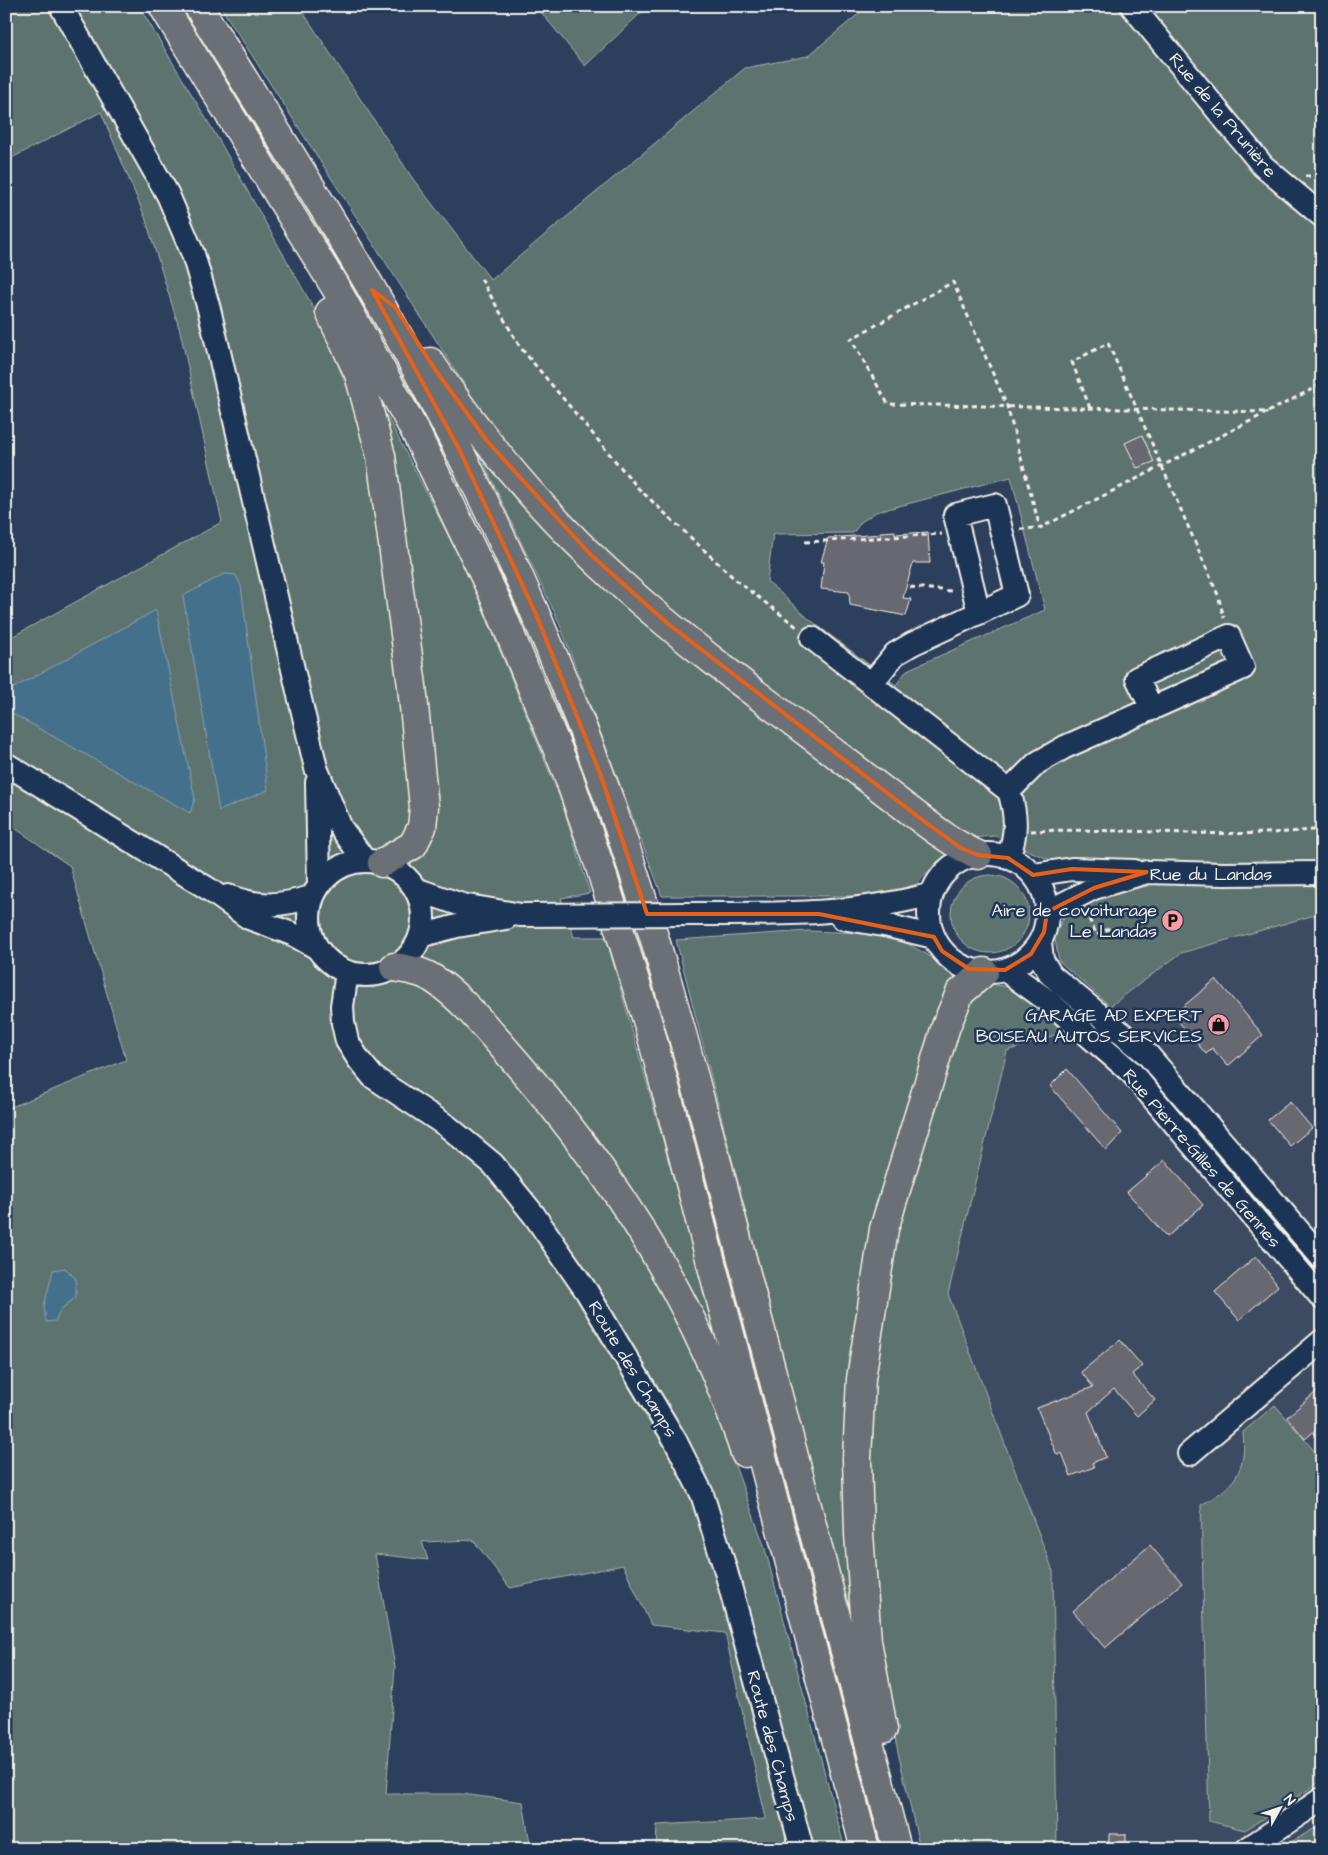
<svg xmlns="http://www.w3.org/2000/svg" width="1328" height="1855" font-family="'Architects Daughter',sans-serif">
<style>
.built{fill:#3e4b62}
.green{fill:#5d736f;stroke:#a8b2ac;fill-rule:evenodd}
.water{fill:#456f8c;stroke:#8ba3b1}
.building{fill:#676771;stroke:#f4f1e8}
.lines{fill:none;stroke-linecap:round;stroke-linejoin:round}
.minor-casing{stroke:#f4f1e8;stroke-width:26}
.highway-casing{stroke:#f4f1e8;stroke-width:31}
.path{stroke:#f4f1e8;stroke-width:3;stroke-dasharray:5 4;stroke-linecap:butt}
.minor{stroke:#1d3557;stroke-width:22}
.highway{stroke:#6b7074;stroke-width:28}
.minor-bridge-casing{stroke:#f4f1e8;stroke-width:26;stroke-linecap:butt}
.minor-bridge{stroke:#1d3557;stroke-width:22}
.marked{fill:none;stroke:#e96117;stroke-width:4;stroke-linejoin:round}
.labels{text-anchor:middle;stroke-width:5;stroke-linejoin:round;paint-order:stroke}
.street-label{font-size:18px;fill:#f4f1e8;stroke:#1d3557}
.poi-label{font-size:18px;fill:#f4f1e8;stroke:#1d3557;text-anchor:end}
</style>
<rect width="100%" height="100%" fill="#2c3f5c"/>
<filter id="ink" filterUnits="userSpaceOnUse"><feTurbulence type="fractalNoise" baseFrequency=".02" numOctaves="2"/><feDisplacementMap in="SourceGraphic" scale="10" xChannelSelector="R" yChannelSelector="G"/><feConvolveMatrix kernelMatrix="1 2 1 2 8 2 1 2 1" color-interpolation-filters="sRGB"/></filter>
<g filter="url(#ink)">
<path class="built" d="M1322 913V1849H1057L1053 1571 948 1294 1007 1051 1087 1024 1180 953Z"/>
<path class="green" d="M6 6H139L220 142 317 314 355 407 381 404 471 580 562 803 590 893 561 898 574 937H606L698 1266 721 1359 699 1367 764 1545 845 1849H656L657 1825 766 1819 725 1633 651 1625 623 1565 510 1588 473 1540 422 1542 428 1560 375 1554 395 1667 386 1794H462L523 1802 531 1849H6V1109L126 1060 70 866 6 822V640L222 522 180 331 145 217 101 112 6 161Z
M220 6H299L413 179 491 280 745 68 808 56 868 6H1322V913L1181 953 1110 1006 1059 961 1054 935 1067 912 1114 892 1149 886 1144 859 1050 860 995 836 970 838 937 862 917 884 877 896H662L558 620 468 430 470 393ZM1011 477 1045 610 907 670 896 685 809 619 767 581 773 534 853 533 861 522 876 512Z
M536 6H648L585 66Z
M951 914a39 39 0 1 1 78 0a39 39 0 1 1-78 0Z
M808 931 890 934 928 955 962 979 1008 987 1070 1030 1007 1051 948 1294 1053 1571 1057 1849H920L896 1743 878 1622 851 1623 676 940Z
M1275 1405 1322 1460V1781L1245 1830 1209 1821 1201 1505C1234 1487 1247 1472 1243 1432Z
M1322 1824V1849H1281V1848Z"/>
<path class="water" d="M224 574 236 575 241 586 268 790 219 811 183 596Z
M156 610 195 799 190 813 6 710V692Z
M65 1268 76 1279V1297L60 1310 56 1321 46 1322 44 1306 53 1270Z"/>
<path class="building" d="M1142 435 1154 462 1137 468 1125 443Z
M895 531V534L928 532 930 563H913L903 598 911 599 906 616 850 605 849 592 821 589 824 562H821L828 538 881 534V532Z
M1216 979 1263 1035 1228 1066 1212 1048 1206 1054 1173 1015Z
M1067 1069 1122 1133 1106 1150 1050 1086Z
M1290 1102 1312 1128 1290 1146 1268 1120Z
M1165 1160 1203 1205 1167 1237 1127 1192Z
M1256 1256 1278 1286 1239 1320 1215 1292Z
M1120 1340 1142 1366 1132 1374 1155 1400 1137 1416 1114 1389 1088 1412 1106 1457 1092 1463 1094 1467 1071 1476 1062 1453 1057 1455 1037 1408 1093 1387 1081 1372Z
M1322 1387V1425L1305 1439 1287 1417Z
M1150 1545 1182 1583 1105 1648 1073 1611Z
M1109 1834H1126V1849H1109Z"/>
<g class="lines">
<defs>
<path id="minor" d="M61 6 168 195 193 254 209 309 316 768 341 828 365 861
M1132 6 1263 166 1322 216
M812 638 1009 791C1017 816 1017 834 1008 858
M871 684 895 654 912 644 1017 595 995 505 955 515 979 613
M6 764 207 888 249 918 292 934 317 948
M317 782 319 884
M1009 791 1037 763 1065 747 1243 668 1229 636 1137 678 1152 709
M929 913a59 59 0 1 1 118 0a59 59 0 1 1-118 0Z
M309 918a57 57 0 1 1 114 0a57 57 0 1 1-114 0Z
M1033 875 1072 869 1134 871
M415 889 462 905 521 915
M228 896C262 908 278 906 312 897
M1047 912 1094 888 1147 872 1224 874 1322 873
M685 914C769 914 851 916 932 894
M842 918 889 926 934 937
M420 936 457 926 506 918
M1040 942 1042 960 1051 975 1148 1055 1322 1258
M1005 970 1048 1001 1131 1072 1322 1298
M347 972 342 1006 343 1023 347 1041 359 1060 373 1077 447 1126 493 1164 534 1215 587 1292 675 1440 702 1494 725 1568 802 1849
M1189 1454 1322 1341
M1247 1849 1322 1799"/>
<path id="highway" d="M163 6 337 290 416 433 496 600 567 772 599 864 650 1030 865 1849
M198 6C266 116 337 225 400 339 468 461 527 587 578 717 647 890 693 1071 740 1251 792 1450 844 1649 897 1849
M330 312 359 374 381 456 412 686 424 807 422 827 413 845 382 863
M430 362C483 443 549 519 621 584 689 645 764 700 837 755 861 773 885 792 909 810 931 827 953 844 978 855
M394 967C403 969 415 970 424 974 454 987 493 1036 516 1062 615 1176 699 1308 745 1453
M883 1729 867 1641 859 1534 857 1458 861 1379 884 1229 946 1026 960 993 984 972"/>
</defs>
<use href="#minor" class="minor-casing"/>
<use href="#highway" class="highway-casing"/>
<path class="path" d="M1305 176H1322
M481 279 520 347 638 488 736 580 797 627
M1090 408 1072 362 1108 343 1218 595 1224 618
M1268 412 1322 384
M1020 529 1040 528 1268 412 888 404 851 339 953 282 1007 406 1040 528
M805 542 942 534
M910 587 952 591
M1031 831C1128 827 1225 840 1322 829
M1085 911 1097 935 1112 927"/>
<use href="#minor" class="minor"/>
<use href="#highway" class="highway"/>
<defs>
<path id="minor-bridge" d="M521 915 685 914"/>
</defs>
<use href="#minor-bridge" class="minor-bridge-casing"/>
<use href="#minor-bridge" class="minor-bridge"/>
</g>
</g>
<path class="marked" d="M372 290 395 307 436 371 488 442 590 554 667 623 925 822 961 848 978 855 1008 858 1033 875 1072 869 1147 872 1094 888 1047 912 1044 932 1031 954 1005 970 969 969 942 951 934 937 819 914H647L601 776 535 612 459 449Z"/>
<defs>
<symbol id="parking-disc" viewBox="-11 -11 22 22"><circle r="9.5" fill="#ff9aa2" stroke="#1d3557"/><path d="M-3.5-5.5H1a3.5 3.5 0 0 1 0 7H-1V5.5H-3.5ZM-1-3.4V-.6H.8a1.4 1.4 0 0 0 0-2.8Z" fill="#111"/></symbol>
<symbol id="shop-disc" viewBox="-11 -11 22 22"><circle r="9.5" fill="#ff9aa2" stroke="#1d3557"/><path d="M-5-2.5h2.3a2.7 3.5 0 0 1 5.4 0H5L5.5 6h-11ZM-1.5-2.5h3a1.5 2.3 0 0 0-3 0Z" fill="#111"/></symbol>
</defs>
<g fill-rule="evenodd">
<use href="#parking-disc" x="1160" y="908" width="25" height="25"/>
<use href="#shop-disc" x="1206" y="1012" width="25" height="25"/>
</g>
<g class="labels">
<g class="street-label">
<text transform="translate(1223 115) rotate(50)" y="6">Rue de la Prunière</text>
<text x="1211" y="880">Rue du Landas</text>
<text transform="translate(1202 1158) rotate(49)" y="6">Rue Pierre-Gilles de Gennes</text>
<text transform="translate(633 1369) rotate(59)" y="6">Route des Champs</text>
<text transform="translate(773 1746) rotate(75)" y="6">Route des Champs</text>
</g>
<g class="poi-label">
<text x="1157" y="916">Aire de covoiturage<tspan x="1157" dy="21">Le Landas</tspan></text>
<text x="1202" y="1021">GARAGE AD EXPERT<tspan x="1202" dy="21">BOISEAU AUTOS SERVICES</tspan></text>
</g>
</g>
<rect width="1328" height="1855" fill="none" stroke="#1d3557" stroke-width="25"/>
<rect x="12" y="12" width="1303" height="1830" fill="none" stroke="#f4f1e8" stroke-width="2" filter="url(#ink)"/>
<g transform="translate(1280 1808) rotate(50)" stroke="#1d3557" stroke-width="4" paint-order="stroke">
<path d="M0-4L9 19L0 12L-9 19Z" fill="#f4f1e8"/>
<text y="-8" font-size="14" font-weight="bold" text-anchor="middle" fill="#f4f1e8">N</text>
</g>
</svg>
